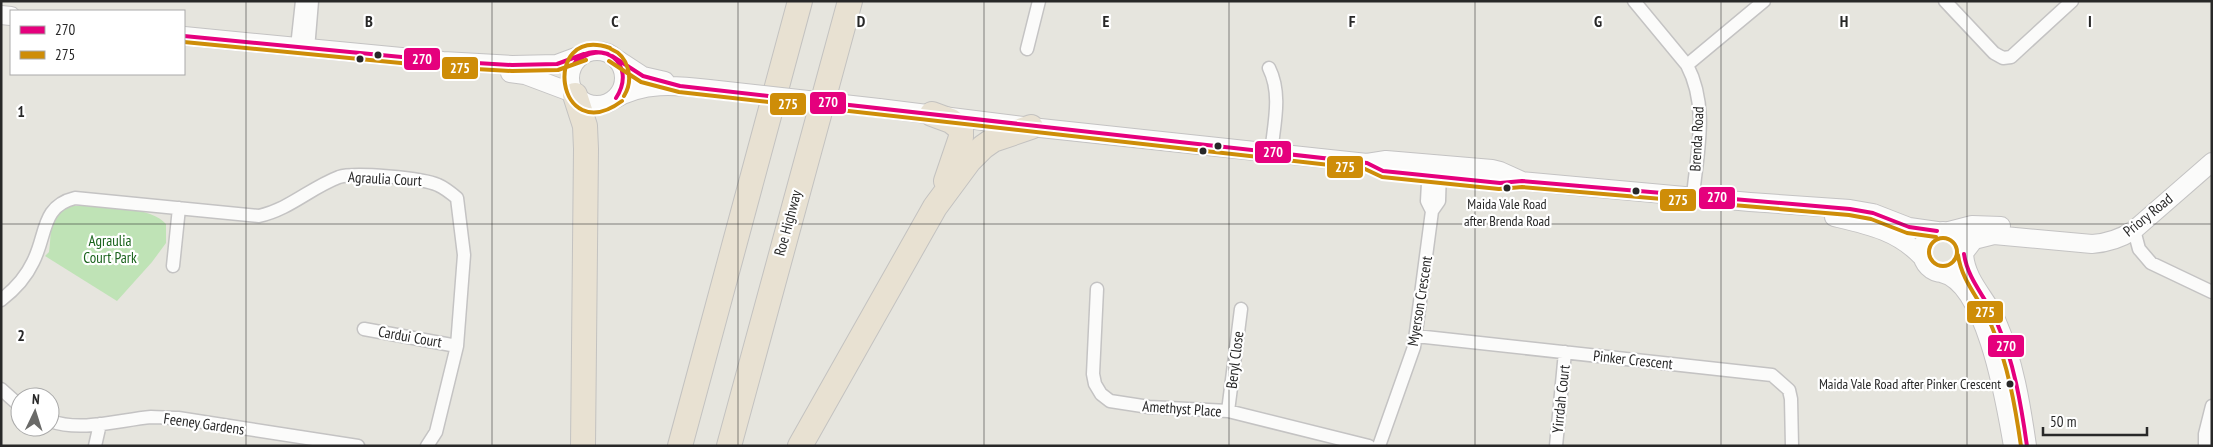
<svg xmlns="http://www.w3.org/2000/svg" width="2213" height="447" font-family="'PT Sans Narrow',sans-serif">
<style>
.green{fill:#bfe3b6}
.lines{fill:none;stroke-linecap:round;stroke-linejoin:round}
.street-casing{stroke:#c4c3c3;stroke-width:15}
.secondary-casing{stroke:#c4c3c3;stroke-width:20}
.highway-casing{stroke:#c3c2c0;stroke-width:26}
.street{stroke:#fbfbfa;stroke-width:12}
.secondary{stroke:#fbfbfa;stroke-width:18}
.highway{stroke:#e8e1d2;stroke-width:24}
.secondary-bridge-casing{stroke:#c4c3c3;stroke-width:20;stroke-linecap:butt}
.secondary-bridge{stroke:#fbfbfa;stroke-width:18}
.bus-1-casing{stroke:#fff;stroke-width:8}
.bus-2-casing{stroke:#fff;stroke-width:8}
.bus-1{stroke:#e5007d;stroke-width:4}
.bus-2{stroke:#ce8d08;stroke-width:4}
.grid{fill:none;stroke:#282828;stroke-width:1;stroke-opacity:0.55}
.bus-dot{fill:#282828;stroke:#fff;stroke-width:2}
.labels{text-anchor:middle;stroke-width:4.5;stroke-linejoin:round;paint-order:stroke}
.bus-label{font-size:14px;fill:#282828;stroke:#fff}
.street-label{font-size:15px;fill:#282828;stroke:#fff}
.park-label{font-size:15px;fill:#1a631c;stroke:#fff}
.grid-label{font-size:16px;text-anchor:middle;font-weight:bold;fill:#282828;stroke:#fff;stroke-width:4.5;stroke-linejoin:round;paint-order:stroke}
.line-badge{stroke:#fff;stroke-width:2}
.badge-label{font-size:14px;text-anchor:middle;font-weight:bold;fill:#fff}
</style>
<rect width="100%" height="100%" fill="#e6e5de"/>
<path class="green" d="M72 206C95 206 150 205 166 224V243L152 262 117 301 45 256 49 252C53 229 45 216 72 206Z"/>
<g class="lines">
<defs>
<path id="street" d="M1634 1 1687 65
M1945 1 1994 53 2003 58 2011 57 2072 1
M297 47 302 1
M308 49 312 1
M1027 49 1039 1
M1269 68C1282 94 1274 124 1271 153
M1429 165 1427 201 1432 211
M1693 196C1697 152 1709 107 1687 65L1764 1
M2134 230 2139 249 2151 263 2212 292
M173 266 179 208
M1097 289 1093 374 1095 384 1101 394 1110 401 1149 407 1228 411 1369 446
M1 300C14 290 26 277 33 262 47 235 41 206 75 198L259 216C290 209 310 188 339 177 354 172 423 178 438 185 445 188 451 193 457 198L464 255 457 346 436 432 427 446
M364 329 457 346
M1416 336 1772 375 1789 390 1791 399 1792 446
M1 389 20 406
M1228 411 1241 309
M50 421C82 432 119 420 151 417 160 417 169 418 178 418L358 446
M95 446 100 424
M1379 446 1414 347 1432 211 1439 201 1440 170
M1556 446 1565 352
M2205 446V434L2212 406"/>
<path id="secondary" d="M1 15 11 16
M184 36 443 61 512 65 557 64 584 54
M570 78a27 27 0 1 1 54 0a27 27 0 1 1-54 0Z
M617 59 643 76 665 81
M510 73 525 75 573 93
M613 100C643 82 675 85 709 89
M879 108 1031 127 1367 163 1386 160 1492 169 1500 171 1522 181
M1435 176 1500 183 1522 181 1750 202 1850 209 1873 213 1909 227 1937 231
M1834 217C1868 225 1898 231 1922 257
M1922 252a21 21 0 1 1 42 0a21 21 0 1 1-42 0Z
M1949 231 1972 225 2001 226
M1964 253 1974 240 1994 235 2092 244C2108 243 2120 239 2134 230L2212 162
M1964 254C1966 282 1987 298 1997 322 2014 361 2021 404 2027 446
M1941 273C1987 283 2006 407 2013 446"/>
<path id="highway" d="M575 95 585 126 586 149 583 446
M932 114 951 121 961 129V137L946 181
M680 446 800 1
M729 446 850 1
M800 446 935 207 969 161 983 147 993 140 1031 127"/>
</defs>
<use href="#street" class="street-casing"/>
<use href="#secondary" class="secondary-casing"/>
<use href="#highway" class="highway-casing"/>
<use href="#street" class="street"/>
<use href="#secondary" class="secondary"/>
<use href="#highway" class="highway"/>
<defs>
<path id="secondary-bridge" d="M709 89 879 108"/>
</defs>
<use href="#secondary-bridge" class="secondary-bridge-casing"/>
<use href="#secondary-bridge" class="secondary-bridge"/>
<defs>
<path id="bus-1" d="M184 36 443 61 512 65 557 64 584 54
M612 56 643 76 680 86 1367 163 1383 171 1500 183 1522 181 1850 209 1873 213 1909 227 1937 231
M574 64C582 52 594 50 608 54
M574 64C602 36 638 64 616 98
M1964 254C1968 281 1987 298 1997 323 2014 362 2021 404 2027 446"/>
<path id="bus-2" d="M184 42 442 67 512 71 558 70 586 60
M610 48C540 24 556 150 622 101
M611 49C629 56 634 80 624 96
M609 61 641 82 679 92 1365 169 1382 177 1499 189 1522 187 1849 215 1871 219 1907 233 1936 237
M1929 252a14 14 0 1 1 28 0a14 14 0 1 1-28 0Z
M1958 255C1962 283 1982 301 1992 327 2008 365 2015 405 2021 446"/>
</defs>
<use href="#bus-1" class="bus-1-casing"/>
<use href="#bus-2" class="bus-2-casing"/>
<use href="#bus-1" class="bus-1"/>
<use href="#bus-2" class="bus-2"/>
</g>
<path class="grid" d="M246 1V446M492 1V446M738 1V446M984 1V446M1229 1V446M1475 1V446M1721 1V446M1967 1V446M1 224H2212"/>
<g class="bus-dot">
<circle cx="378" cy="55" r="4.5"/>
<circle cx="360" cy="59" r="4.5"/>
<circle cx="1218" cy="146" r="4.5"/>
<circle cx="1203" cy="151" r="4.5"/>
<circle cx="1507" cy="188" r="4.5"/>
<circle cx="1636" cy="191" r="4.5"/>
<circle cx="2010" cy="384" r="4.5"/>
</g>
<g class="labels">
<g class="bus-label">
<text x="1507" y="209">Maida Vale Road<tspan x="1507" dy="17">after Brenda Road</tspan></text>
<text x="2001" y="389" text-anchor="end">Maida Vale Road after Pinker Crescent</text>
</g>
<g class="street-label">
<text transform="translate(1697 139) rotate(-87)" y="5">Brenda Road</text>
<text transform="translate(385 179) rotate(3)" y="5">Agraulia Court</text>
<text transform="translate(2148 215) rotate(-39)" y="5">Priory Road</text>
<text transform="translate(788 223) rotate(-75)" y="5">Roe Highway</text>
<text transform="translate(1420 301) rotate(-81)" y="5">Myerson Crescent</text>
<text transform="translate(410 337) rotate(10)" y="5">Cardui Court</text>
<text transform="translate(1235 360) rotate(-83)" y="5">Beryl Close</text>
<text transform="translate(1633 360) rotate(6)" y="5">Pinker Crescent</text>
<text transform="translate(1561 399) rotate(-84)" y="5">Yirrdah Court</text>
<text transform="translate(1182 409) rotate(4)" y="5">Amethyst Place</text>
<text transform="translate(204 424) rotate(8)" y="5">Feeney Gardens</text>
</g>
<g class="park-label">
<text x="110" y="246">Agraulia<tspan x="110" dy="17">Court Park</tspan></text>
</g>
</g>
<g class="grid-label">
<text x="369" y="27">B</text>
<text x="615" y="27">C</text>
<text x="861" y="27">D</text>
<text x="1106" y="27">E</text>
<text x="1352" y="27">F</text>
<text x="1598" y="27">G</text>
<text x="1844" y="27">H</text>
<text x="2090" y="27">I</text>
<text x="21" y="117">1</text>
<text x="21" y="341">2</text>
</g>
<g class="line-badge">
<rect x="403" y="47" width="38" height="24" rx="5" fill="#e5007d"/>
<rect x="441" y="56" width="38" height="24" rx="5" fill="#ce8d08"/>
<rect x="809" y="91" width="38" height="24" rx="5" fill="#e5007d"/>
<rect x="769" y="92" width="38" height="24" rx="5" fill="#ce8d08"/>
<rect x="1254" y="140" width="38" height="24" rx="5" fill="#e5007d"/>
<rect x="1326" y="155" width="38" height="24" rx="5" fill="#ce8d08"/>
<rect x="1698" y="186" width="38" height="24" rx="5" fill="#e5007d"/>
<rect x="1659" y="188" width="38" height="24" rx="5" fill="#ce8d08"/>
<rect x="1966" y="300" width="38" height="24" rx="5" fill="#ce8d08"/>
<rect x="1987" y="334" width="38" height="24" rx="5" fill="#e5007d"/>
</g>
<g class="badge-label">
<text x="422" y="64">270</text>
<text x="460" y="73">275</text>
<text x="828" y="107">270</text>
<text x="788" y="109">275</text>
<text x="1273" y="157">270</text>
<text x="1345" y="172">275</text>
<text x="1717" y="202">270</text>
<text x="1678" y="205">275</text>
<text x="1985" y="317">275</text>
<text x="2006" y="351">270</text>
</g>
<rect width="2213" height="447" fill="none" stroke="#282828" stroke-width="5"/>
<rect x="10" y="10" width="175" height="65" fill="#ffffff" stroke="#a9a9a9"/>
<rect x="20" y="26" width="25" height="8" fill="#e5007d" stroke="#a9a9a9"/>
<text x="55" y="35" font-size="15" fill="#282828">270</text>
<rect x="20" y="51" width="25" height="8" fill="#ce8d08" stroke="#a9a9a9"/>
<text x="55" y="60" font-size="15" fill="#282828">275</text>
<g transform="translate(35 412) rotate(4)"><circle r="24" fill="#ffffff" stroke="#a9a9a9"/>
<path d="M0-4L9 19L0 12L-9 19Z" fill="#6a6a68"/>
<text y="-8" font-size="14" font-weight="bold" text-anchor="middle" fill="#282828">N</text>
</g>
<path d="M2043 427v8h104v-8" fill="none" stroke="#282828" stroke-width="2.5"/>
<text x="2050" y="427" font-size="15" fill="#282828" stroke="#ffffff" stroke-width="4" paint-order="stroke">50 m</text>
</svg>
